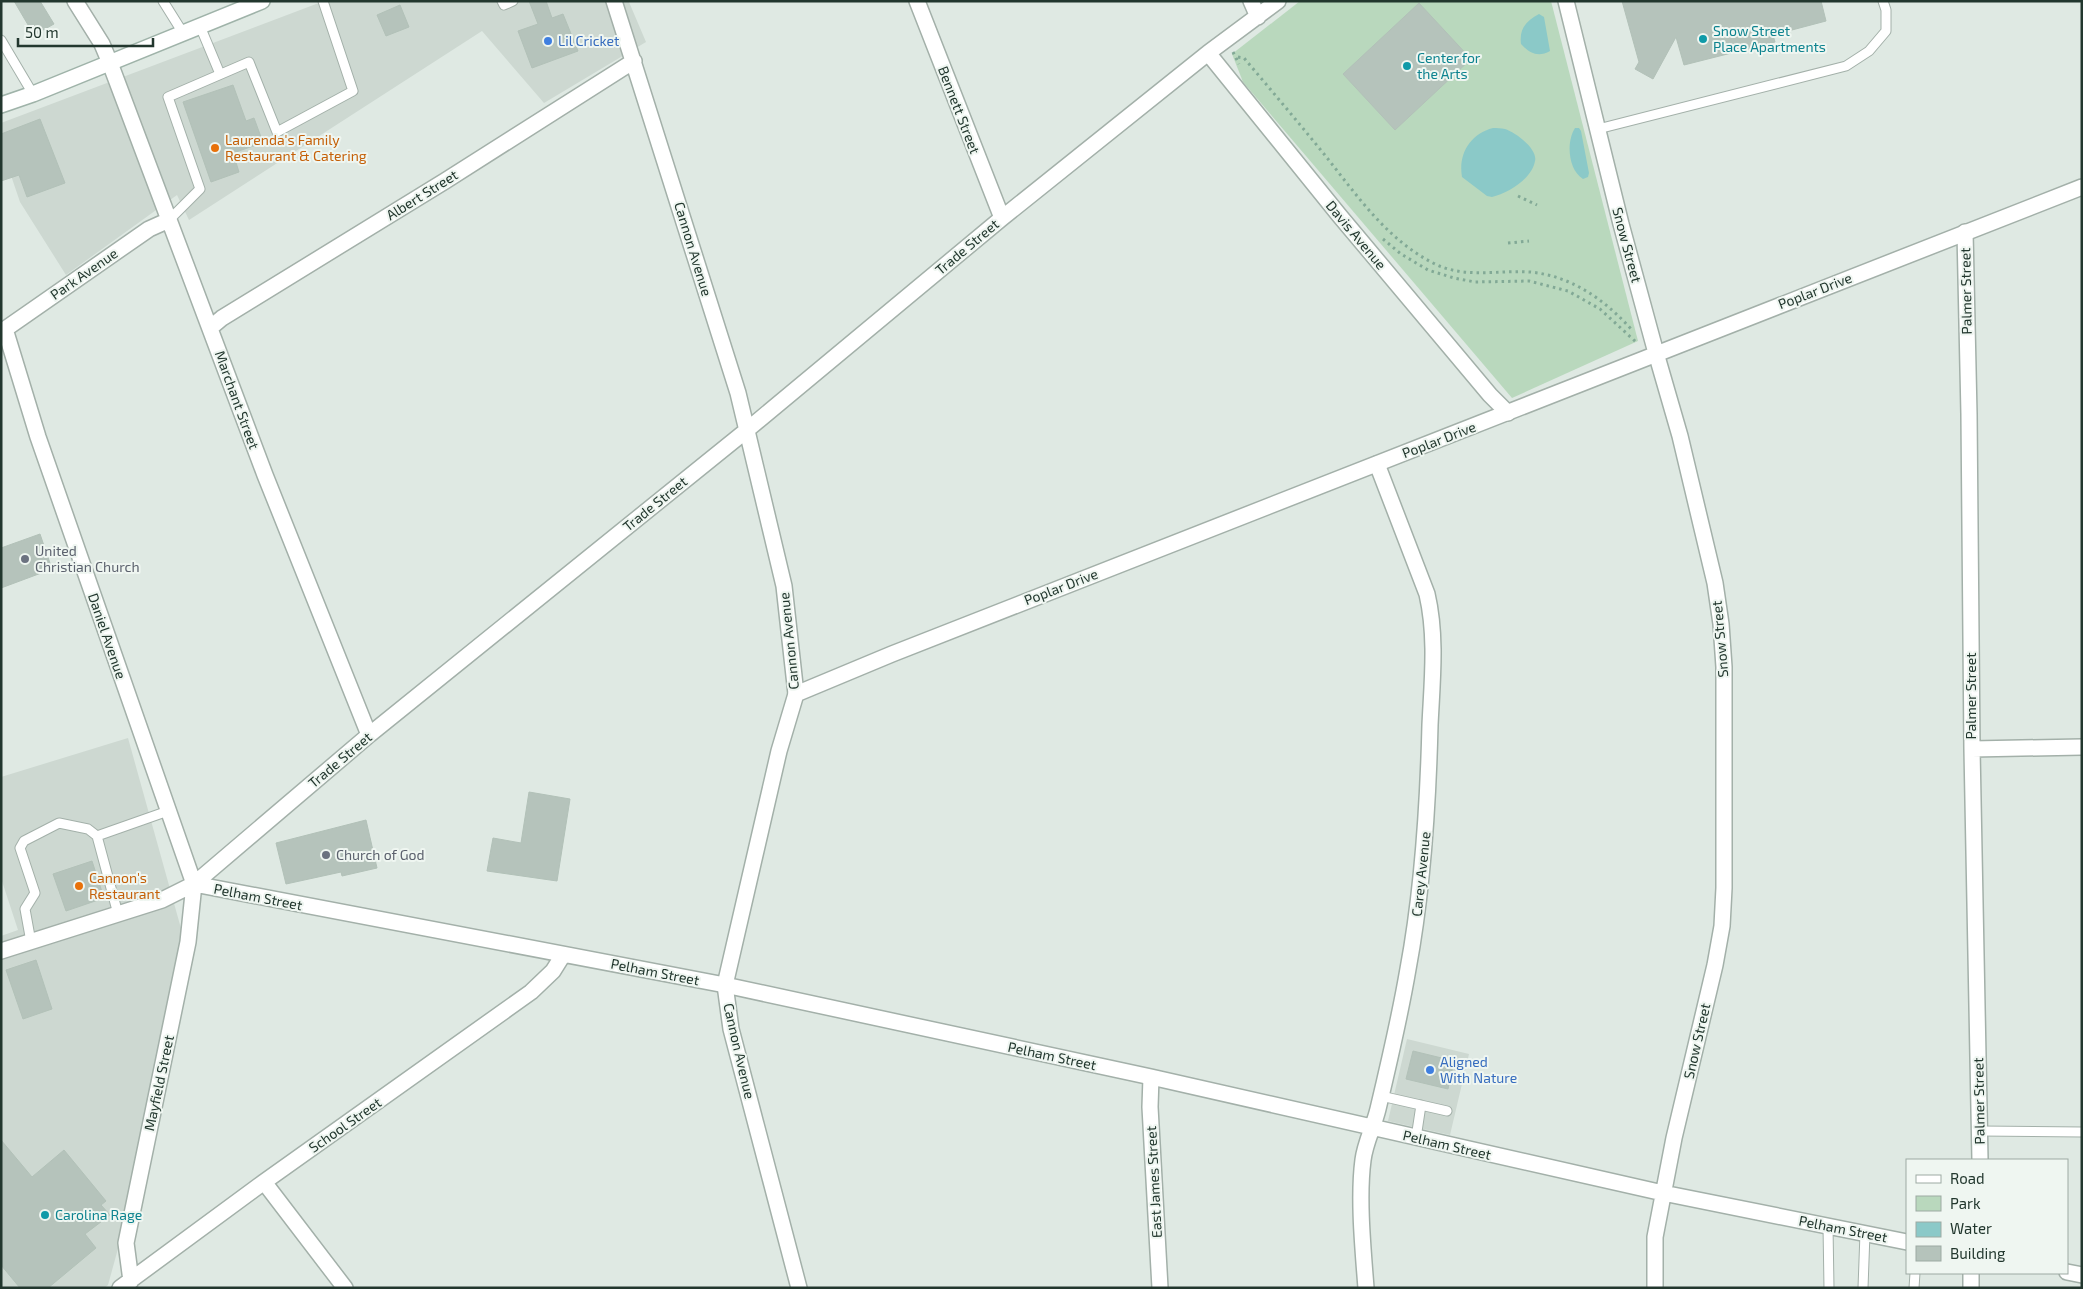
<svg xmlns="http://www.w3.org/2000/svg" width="2083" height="1289" font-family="'Exo 2',sans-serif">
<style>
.built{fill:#cdd8d1}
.green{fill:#b9d8bd}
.water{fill:#8bc9c8}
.building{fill:#b5c3bb;stroke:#b2c1b8}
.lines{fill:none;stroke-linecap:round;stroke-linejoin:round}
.service-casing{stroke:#a3b0a9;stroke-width:11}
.minor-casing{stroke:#a3b0a9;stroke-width:18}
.tertiary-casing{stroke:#a3b0a9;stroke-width:18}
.secondary-casing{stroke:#9fb3a9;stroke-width:18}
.path{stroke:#82a996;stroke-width:3;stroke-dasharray:2.5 4;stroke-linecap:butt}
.service{stroke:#fff;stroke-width:9}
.minor{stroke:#fff;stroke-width:15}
.tertiary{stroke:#fff;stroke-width:15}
.secondary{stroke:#fff;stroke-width:15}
.culture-dot{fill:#0f9aa8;stroke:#eff6f1;stroke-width:2}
.shop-dot{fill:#3f7fe0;stroke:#eff6f1;stroke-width:2}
.food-dot{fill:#e8710a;stroke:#eff6f1;stroke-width:2}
.worship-dot{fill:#6b7280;stroke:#eff6f1;stroke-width:2}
.labels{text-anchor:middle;stroke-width:4;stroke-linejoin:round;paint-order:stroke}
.culture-label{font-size:14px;fill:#0d838f;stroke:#eff6f1;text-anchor:start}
.shop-label{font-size:14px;fill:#366cbe;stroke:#eff6f1;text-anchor:start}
.street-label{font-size:14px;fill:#22372e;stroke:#eff6f1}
.food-label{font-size:14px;fill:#c56008;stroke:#eff6f1;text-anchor:start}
.worship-label{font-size:14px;fill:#5b616d;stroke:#eff6f1;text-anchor:start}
</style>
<rect width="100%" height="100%" fill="#dfe9e3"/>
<path class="built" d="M324 1H631L629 2 646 42 544 103 482 31 189 220 177 195 66 275 20 202 1 146V123Z
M128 738 182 932 119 1245 108 1285 104 1288H1V936L18 930 1 878V777Z
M1407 1039 1469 1054 1450 1135 1388 1121Z"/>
<path class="green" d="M1300 1H1551L1638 341 1512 398 1243 82 1232 54Z"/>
<path class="water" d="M1539 14 1544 17 1550 51C1538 58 1529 53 1521 44 1519 29 1526 21 1539 14Z
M1493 128C1497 128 1501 128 1505 129 1515 132 1538 149 1535 161 1532 179 1508 193 1492 197L1487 196 1462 177C1458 154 1470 134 1493 128Z
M1575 128H1579L1581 131 1589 173 1588 177 1583 179C1568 170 1566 142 1575 128Z"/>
<path class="building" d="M14 1H40L54 24 34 35Z
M529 1H546L552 18 563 14 578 51 532 68 518 31 538 24Z
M1622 1H1821L1826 21 1773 35 1775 42 1684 65 1676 37 1653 79 1635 69 1639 62Z
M1419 3 1471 59 1395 130 1343 74Z
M400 5 409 27 386 36 377 15Z
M233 85 246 121 254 118 261 137 257 138 259 144 233 153 239 172 211 182 183 102Z
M40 119 65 183 27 197 19 175 1 181V134Z
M40 534 52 569 1 588V548Z
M529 792 570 799 557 881 487 871 493 838 521 843Z
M366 820 377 868 342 876 341 872 286 884 276 843Z
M92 861 104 898 66 911 53 874Z
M36 960 52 1009 23 1019 6 970Z
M1413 1051 1454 1061 1448 1089 1406 1079Z
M1 1140 32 1177 64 1150 106 1201 101 1205 110 1215 85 1234 96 1248 48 1288H20L1 1265Z"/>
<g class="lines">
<defs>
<path id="service" d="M163 1 183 33
M502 1 504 5 513 1
M200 26 220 74
M1 40 33 94
M1598 129 1846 66 1869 51 1886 31V10L1883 1
M169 220 200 189 168 97 249 62 277 132 353 91 323 1
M97 836 168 811
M31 942 25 909 35 893 20 848 24 841 59 823 88 829 97 836 118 914
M1381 1096 1447 1111
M1980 1131 2082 1132
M1416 1138 1421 1105
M1828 1226 1829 1288
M1863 1288 1865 1233
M1914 1288 1915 1273"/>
<path id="minor" d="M75 1 102 44 110 63 265 475 369 735
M614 1 738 393 784 586 796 694
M917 1 1002 218
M1251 1 1258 17
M1208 53 1339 215 1490 395 1508 413
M1965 232 1969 414 1972 749 1980 1160
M210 328 222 318 445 181 634 61
M5 329 38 437 194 884 188 942 126 1243 131 1281
M1 332 149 229 169 220
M1972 749 2082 747
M194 884 725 985 1151 1077 1663 1193 1907 1242
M1 951 162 900 194 884 369 735 747 430 1002 218 1208 53 1278 1
M1151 1077 1150 1107 1160 1288
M264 1182 345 1288
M2067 1272 2082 1275
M120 1288 264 1182 531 992 553 971 563 955
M1366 1288C1363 1249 1358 1198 1363 1160 1365 1143 1374 1126 1378 1109 1389 1063 1400 1016 1408 969 1423 889 1428 807 1430 725 1432 682 1437 637 1427 594L1377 464
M1655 1288V1237L1674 1138 1715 965 1722 926 1724 888V667L1721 624 1715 583 1680 436 1656 353
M1971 1288V1273"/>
<path id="tertiary" d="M1566 1 1621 224 1656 353
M799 1288 731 1029 725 985 779 751 796 694 892 654 2082 187"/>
<path id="secondary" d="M1 105 33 94 262 1"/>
</defs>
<use href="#service" class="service-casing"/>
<use href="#minor" class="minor-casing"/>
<use href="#tertiary" class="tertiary-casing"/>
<use href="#secondary" class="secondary-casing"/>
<path class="path" d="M1233 52 1239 64
M1238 57 1244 58C1271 90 1298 122 1324 154 1356 194 1386 239 1433 263 1464 279 1497 270 1530 272 1572 276 1605 300 1632 330
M1518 196 1537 205
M1383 239 1401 254 1428 270 1454 278 1475 282 1529 281 1568 291 1600 309 1636 342
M1508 243 1529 241"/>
<use href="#service" class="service"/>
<use href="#minor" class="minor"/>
<use href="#tertiary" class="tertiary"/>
<use href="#secondary" class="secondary"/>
</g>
<g class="culture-dot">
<circle cx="1703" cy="39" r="5"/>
<circle cx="1407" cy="66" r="5"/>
<circle cx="45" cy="1215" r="5"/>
</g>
<g class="shop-dot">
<circle cx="548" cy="41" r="5"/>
<circle cx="1430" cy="1070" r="5"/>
</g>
<g class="food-dot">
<circle cx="215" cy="148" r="5"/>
<circle cx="79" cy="886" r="5"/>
</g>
<g class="worship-dot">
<circle cx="25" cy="559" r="5"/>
<circle cx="326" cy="855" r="5"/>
</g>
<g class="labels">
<g class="culture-label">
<text x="1713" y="36">Snow Street<tspan x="1713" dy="16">Place Apartments</tspan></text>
<text x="1417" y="63">Center for<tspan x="1417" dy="16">the Arts</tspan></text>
<text x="55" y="1220">Carolina Rage</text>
</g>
<g class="shop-label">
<text x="558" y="46">Lil Cricket</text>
<text x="1440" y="1067">Aligned<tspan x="1440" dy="16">With Nature</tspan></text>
</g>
<g class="street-label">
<text transform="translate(959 110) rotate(69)" y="5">Bennett Street</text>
<text transform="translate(422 195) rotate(-32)" y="5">Albert Street</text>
<text transform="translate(1356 235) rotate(50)" y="5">Davis Avenue</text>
<text transform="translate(1627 245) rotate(75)" y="5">Snow Street</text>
<text transform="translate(967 247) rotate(-40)" y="5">Trade Street</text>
<text transform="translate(693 249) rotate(73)" y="5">Cannon Avenue</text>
<text transform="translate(84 274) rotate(-35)" y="5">Park Avenue</text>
<text transform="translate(1815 291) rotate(-21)" y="5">Poplar Drive</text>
<text transform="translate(1966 291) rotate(-91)" y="5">Palmer Street</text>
<text transform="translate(237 400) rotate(70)" y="5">Marchant Street</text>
<text transform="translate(1439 440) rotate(-21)" y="5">Poplar Drive</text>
<text transform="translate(655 504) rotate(-39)" y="5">Trade Street</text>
<text transform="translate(1061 587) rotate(-21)" y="5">Poplar Drive</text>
<text transform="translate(107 636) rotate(71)" y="5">Daniel Avenue</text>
<text transform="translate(1720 639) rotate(-95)" y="5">Snow Street</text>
<text transform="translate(789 641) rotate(-96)" y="5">Cannon Avenue</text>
<text transform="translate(1971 696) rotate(-90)" y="5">Palmer Street</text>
<text transform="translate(340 760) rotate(-40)" y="5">Trade Street</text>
<text transform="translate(1421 874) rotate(-84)" y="5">Carey Avenue</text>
<text transform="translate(258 897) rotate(11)" y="5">Pelham Street</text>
<text transform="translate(655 972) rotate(11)" y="5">Pelham Street</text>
<text transform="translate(1697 1041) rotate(-77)" y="5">Snow Street</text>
<text transform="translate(739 1051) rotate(77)" y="5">Cannon Avenue</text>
<text transform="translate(1052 1056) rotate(12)" y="5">Pelham Street</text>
<text transform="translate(159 1083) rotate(-78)" y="5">Mayfield Street</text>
<text transform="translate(1979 1101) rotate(-91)" y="5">Palmer Street</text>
<text transform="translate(345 1125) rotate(-35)" y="5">School Street</text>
<text transform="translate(1447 1145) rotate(13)" y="5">Pelham Street</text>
<text transform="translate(1154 1182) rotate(-93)" y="5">East James Street</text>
<text transform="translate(1843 1229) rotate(11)" y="5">Pelham Street</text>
</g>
<g class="food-label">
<text x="225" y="145">Laurenda's Family<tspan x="225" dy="16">Restaurant &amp; Catering</tspan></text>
<text x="89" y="883">Cannon's<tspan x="89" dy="16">Restaurant</tspan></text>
</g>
<g class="worship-label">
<text x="35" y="556">United<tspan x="35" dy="16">Christian Church</tspan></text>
<text x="336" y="860">Church of God</text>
</g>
</g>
<rect width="2083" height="1289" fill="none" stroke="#22372e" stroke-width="5"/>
<rect x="1906" y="1159" width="162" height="115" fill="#eff6f1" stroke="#9daaa3"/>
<rect x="1916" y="1175" width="25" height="8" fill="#ffffff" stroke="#9daaa3"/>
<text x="1950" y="1184" font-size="15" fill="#22372e">Road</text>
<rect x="1916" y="1196" width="25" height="15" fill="#b9d8bd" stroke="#9daaa3"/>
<text x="1950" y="1209" font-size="15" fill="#22372e">Park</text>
<rect x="1916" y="1222" width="25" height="15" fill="#8bc9c8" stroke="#9daaa3"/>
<text x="1950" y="1234" font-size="15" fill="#22372e">Water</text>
<rect x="1916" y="1246" width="25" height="15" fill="#b5c3bb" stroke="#9daaa3"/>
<text x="1950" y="1259" font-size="15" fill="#22372e">Building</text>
<path d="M18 38v8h135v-8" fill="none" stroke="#22372e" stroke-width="2.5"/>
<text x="25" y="38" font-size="15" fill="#22372e" stroke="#eff6f1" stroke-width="4" paint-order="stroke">50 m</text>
</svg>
